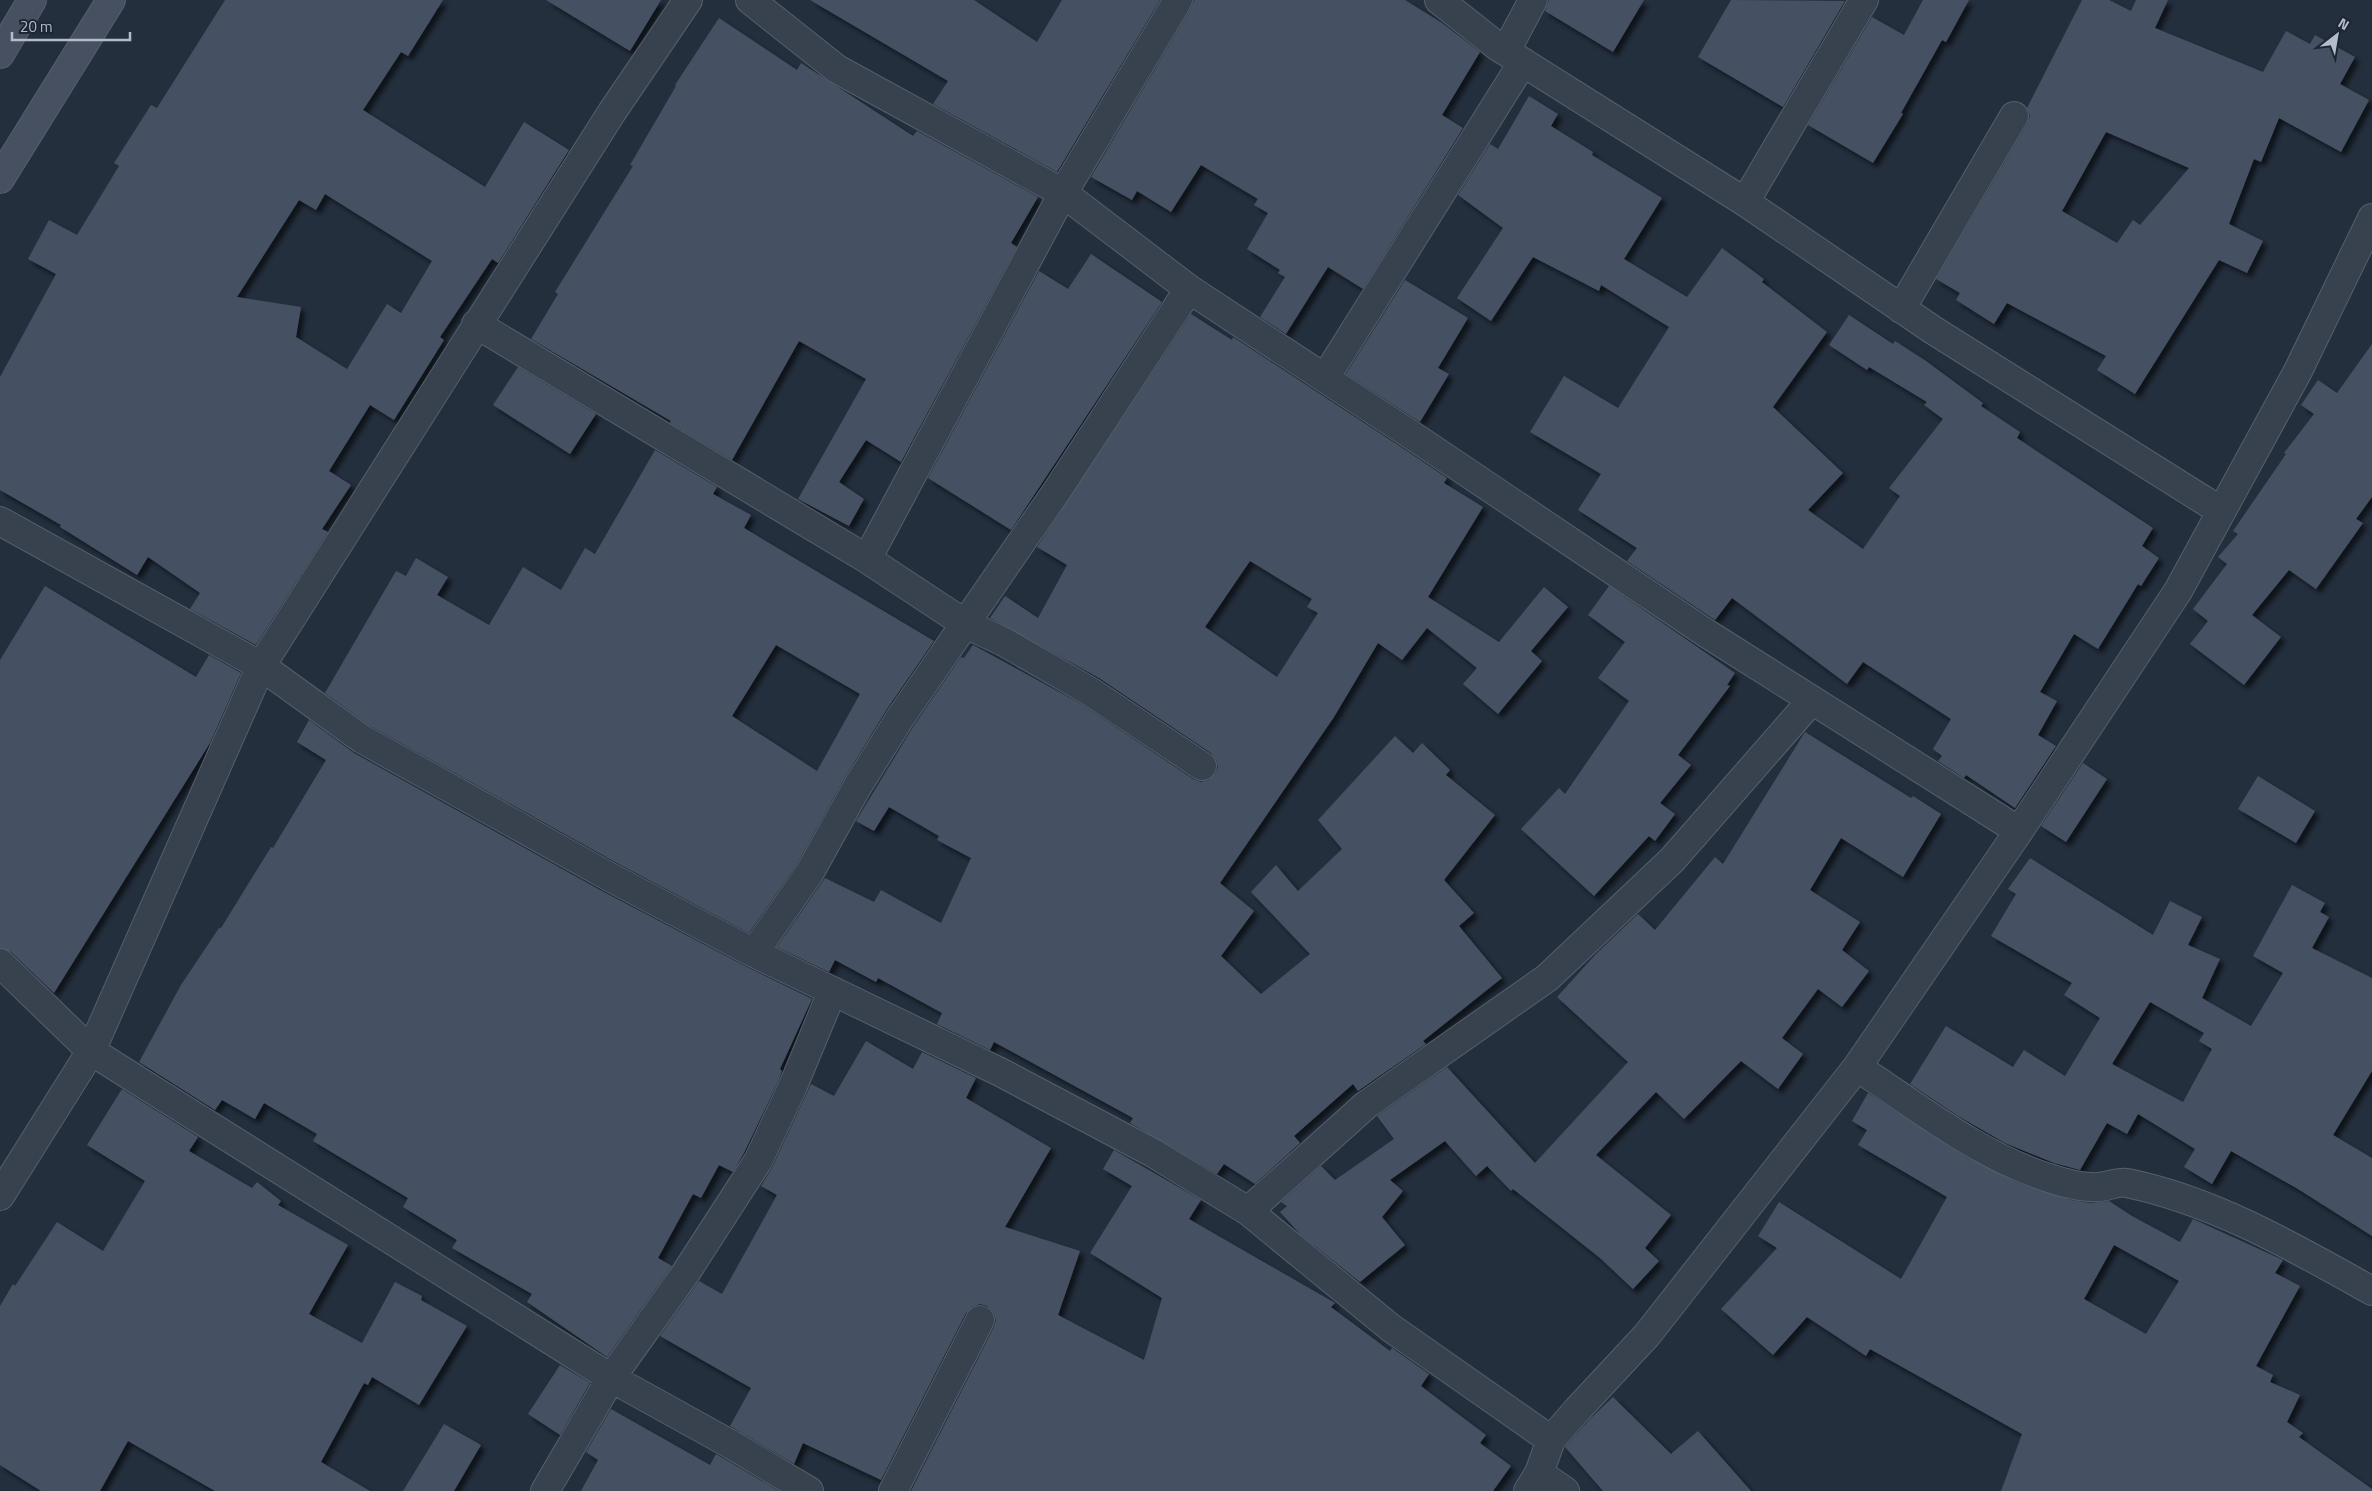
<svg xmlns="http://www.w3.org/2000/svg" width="2372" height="1491" font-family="'Titillium Web',sans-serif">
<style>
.building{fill:#455162;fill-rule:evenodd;filter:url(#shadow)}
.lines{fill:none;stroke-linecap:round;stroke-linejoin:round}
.minor-casing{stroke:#565f6c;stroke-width:30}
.secondary-casing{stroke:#565f6c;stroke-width:30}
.minor{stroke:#38414e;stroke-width:28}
.secondary{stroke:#465061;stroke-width:28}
</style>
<defs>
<filter id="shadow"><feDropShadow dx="4.5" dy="4.5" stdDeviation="2.5" flood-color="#0009"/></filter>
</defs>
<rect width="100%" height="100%" fill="#242f3e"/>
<path class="building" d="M225 0H443L408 56 401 52 363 110 485 187 524 122 569 150 498 263 492 259 440 337 444 340 394 420 370 405 329 471 351 485 322 529 328 532 256 645 190 609 200 593 148 557 137 575 60 527 61 525 0 490V377L56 274 28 259 49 220 77 235 119 166 114 163 151 105 157 108ZM325 194 432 261 401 313 387 304 347 369 296 337 301 307 237 297 299 200 316 210Z
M546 0H661L630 51Z
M810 0H974L1037 42 1062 0H1160L1057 172 933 104 948 81Z
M1194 0H1405L1442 23 1480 52 1442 115 1463 128 1363 289 1328 267 1286 334 1260 317 1285 277 1278 273 1280 270 1247 249 1268 213 1254 205 1258 199 1201 165 1171 212 1137 191 1132 200 1091 177 1191 8Z
M1549 0H1644L1613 52 1545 11Z
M1731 0 1845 1 1783 107 1698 57Z
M1923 0H1969L1946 42 1942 40 1901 113 1903 114 1873 163 1808 125 1872 17 1904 35Z
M2082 0H2109L2131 11 2136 0H2168L2155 28 2263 72 2286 31 2310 44 2315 35 2355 57 2340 84 2369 100 2341 152 2279 118 2261 162 2254 159 2229 224 2263 241 2247 273 2219 260 2135 394 2097 370 2106 356 2007 303 1994 324 1956 300 1960 293 1936 279 2027 124 2030 116 2027 108ZM2106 132 2189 168 2140 225 2133 220 2117 243 2062 211Z
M719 18 797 70 801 63 913 136 917 131 1038 197 1011 243 1017 247 901 462 866 440 839 482 864 499 849 526 798 499 866 379 799 341 732 460 670 423 671 421 531 339 558 294 555 292 633 166 630 165 676 86 675 85Z
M1529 96 1558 114 1551 126 1593 152 1592 155 1662 198 1624 259 1687 297 1722 248 1764 279 1762 282 1827 332 1773 407 1843 473 1808 510 1863 549 1900 496 1889 488 1943 419 1924 405 1927 402 1869 367 1867 370 1829 345 1849 315 1893 344 1895 341 1926 361 1983 403 1981 406 2020 432 2017 438 2153 528 2142 546 2159 558 2141 586 2138 584 2098 649 2074 634 2040 692 2057 701 2038 735 2056 746 2015 808 1966 775 1964 778 1938 761 1942 756 1933 749 1951 719 1863 662 1847 684 1732 598 1715 620 1627 561 1637 548 1578 510 1601 474 1530 432 1564 376 1618 408 1669 327 1601 285 1599 291 1533 257 1491 321 1457 298 1503 228 1458 195 1490 144 1498 149Z
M1091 254 1162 302 1011 530 928 478 1039 271 1068 289Z
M1405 280 1468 318 1438 368 1449 374 1420 422 1346 374Z
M1191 314 1232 340 1233 337 1404 449 1447 478 1444 483 1483 507 1428 597 1499 642 1544 587 1568 607 1531 651 1542 661 1498 714 1463 684 1477 668 1427 628 1402 660 1378 643 1334 717 1220 883 1254 911 1221 956 1261 994 1310 954 1251 892 1276 865 1298 891 1342 849 1318 820 1395 736 1413 753 1422 743 1450 770 1446 775 1495 815 1444 880 1474 913 1459 926 1502 978 1423 1041 1426 1044 1358 1091 1353 1084 1294 1136 1300 1143 1255 1184 1224 1164 1217 1174 1130 1123 1133 1118 994 1042 990 1050 937 1024 942 1013 878 978 876 982 835 960 829 972 777 947 825 878 874 902 881 890 941 923 971 858 937 840 939 836 889 807 874 831 856 821 913 727 961 657 964 658 973 645 1083 705 1193 779 1201 782 1208 780 1215 774 1218 767 1216 760 1211 753 1099 678 990 618 1005 596 1038 618 1067 565 1037 547ZM1250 561 1312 599 1307 607 1318 613 1277 677 1205 627Z
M2372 344V497L2356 519 2363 523 2316 589 2289 570 2252 615 2281 637 2244 685 2190 644 2208 621 2193 609 2227 564 2218 557 2238 534 2233 531 2286 454 2284 453 2314 414 2301 405 2318 380 2337 393Z
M518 367 596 414 570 454 493 405Z
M655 450 717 487 713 494 751 515 744 528 934 641 887 709 844 779 797 864 749 933 615 862 370 726 325 693 396 571 406 576 416 558 448 577 437 595 489 625 523 567 561 590 585 548 595 554ZM776 645 860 694 817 771 732 716Z
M45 586 196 677 209 655 241 673 210 743 54 993 11 952 0 948V660Z
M1609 586 1735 673 1727 685 1730 686 1678 755 1691 765 1660 803 1675 814 1655 841 1649 836 1594 896 1521 829 1559 788 1565 794 1629 701 1598 678 1625 642 1588 615Z
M309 720 354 753 600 890 747 967 812 999 780 1069 782 1071 779 1080 744 1153 733 1172 719 1165 701 1198 693 1194 658 1258 672 1266 607 1357 527 1302 532 1294 452 1248 457 1240 403 1207 408 1198 313 1141 317 1134 264 1103 255 1119 222 1100 215 1110 139 1062 181 985 219 928H221L271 847 273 848 326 760 297 742Z
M1805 732 1911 798 1913 796 1941 814 1903 877 1841 838 1810 890 1860 922 1842 950 1869 971 1842 1007 1818 989 1782 1038 1803 1054 1778 1089 1741 1061 1684 1119 1656 1092 1596 1155 1671 1215 1645 1248 1659 1261 1633 1289 1600 1258 1513 1189 1511 1191 1487 1166 1476 1176 1445 1141 1390 1180 1403 1191 1382 1217 1405 1245 1360 1282 1300 1234 1280 1212 1287 1206 1281 1202 1321 1166 1335 1180 1394 1139 1377 1116 1447 1067 1535 1163 1628 1062 1557 997 1596 954 1638 914 1655 930 1715 857 1723 864Z
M2083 763 2107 779 2066 842 2041 826Z
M2258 776 2315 811 2296 843 2238 809Z
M2030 858 2153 935 2170 901 2202 917 2188 945 2220 959 2202 998 2251 1026 2283 973 2253 956 2292 885 2325 903 2320 912 2329 917 2312 948 2372 978V1071L2333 1135 2372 1158V1236L2298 1189 2231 1151 2212 1184 2184 1167 2195 1149 2138 1114 2127 1134 2107 1123 2080 1170 2054 1163 2005 1143 1958 1116 1910 1084 1946 1026 2013 1067 2024 1050 2065 1076 2100 1018 2064 995 2072 983 1991 936 2016 894 2008 889ZM2150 1002 2204 1033 2199 1041 2212 1049 2183 1102 2112 1064Z
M866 1041 913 1069 922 1052 976 1078 966 1098 1051 1148 1005 1227 1080 1251 1058 1315 1144 1360 1162 1298 1090 1253 1132 1186 1103 1169 1114 1150 1201 1200 1189 1219 1335 1303 1331 1307 1390 1351 1392 1348 1429 1374 1421 1386 1486 1435 1480 1443 1511 1466 1493 1491H911L994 1327 996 1320 993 1312 987 1306 980 1304 972 1307 966 1313 881 1480 803 1443 794 1464 730 1426 751 1388 660 1336 699 1281 722 1294 777 1195 761 1186 772 1168 811 1084 834 1096Z
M122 1089 198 1137 189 1151 252 1188 257 1182 281 1201 278 1205 348 1245 309 1314 362 1343 395 1282 422 1296 421 1300 467 1326 419 1405 372 1377 368 1385 364 1383 321 1462 370 1491H215L128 1441 100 1491H41L0 1465V1306L13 1284 15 1286 57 1222 103 1251 145 1181 87 1145Z
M1868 1093 1966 1157 2018 1183 2071 1200 2091 1203 2109 1201 2132 1216 2180 1242 2193 1219 2283 1260 2275 1273 2300 1286 2256 1366 2273 1375 2270 1382 2300 1395 2287 1422 2303 1433 2299 1437 2372 1489V1491H2001L2022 1434 1870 1349 1866 1356 1807 1317 1773 1355 1721 1309 1777 1248 1758 1236 1779 1202 1901 1279 1947 1197 1858 1145 1867 1130 1852 1121ZM2114 1245 2179 1281 2146 1334 2084 1299Z
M560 1365 590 1383 560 1435 528 1414Z
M1613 1397 1671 1454 1698 1431 1751 1491H1603L1565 1447 1590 1419Z
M611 1409 710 1465 716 1454 779 1491H581L598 1460 586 1452Z
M444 1424 481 1445 454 1491H403Z"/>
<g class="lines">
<defs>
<path id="minor" d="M750 0 837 69 1063 193 1189 289 1413 436 1706 633 2019 831
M1439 0 1497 46 1745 202 1933 330 2221 511
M1506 51 1533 0
M1745 202 1864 0
M1901 309 2014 116
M476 324 867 559 964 623 1004 642 1091 692 1202 766
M1325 378 1523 62
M0 521 261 666 362 739 608 876 754 953 1000 1072 1153 1153 1248 1211 1391 1328 1551 1440
M867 559 1063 193 1178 0
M754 953 810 872 857 787 900 718 1056 492 1189 289
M0 963 91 1051 611 1378 732 1445 809 1491
M1857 1067C1918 1107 1979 1156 2049 1178 2063 1183 2084 1188 2098 1187 2107 1187 2118 1181 2127 1183 2215 1201 2295 1248 2372 1291
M0 1196 91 1051 261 666 612 112 688 0
M1248 1211 1366 1105 1547 978 1672 860 1812 700
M1539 1473 1565 1491
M545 1491 611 1378 685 1274 758 1161 793 1086 832 992
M893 1491 980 1320
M1528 1491 1539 1473 1551 1440 1578 1409 1647 1335 1857 1067 2019 831 2178 591 2298 371 2372 218"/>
<path id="secondary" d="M0 54 32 0
M0 179 111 0"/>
</defs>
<use href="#minor" class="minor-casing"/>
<use href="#secondary" class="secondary-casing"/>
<use href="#minor" class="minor"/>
<use href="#secondary" class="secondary"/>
</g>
<g transform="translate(2337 35) rotate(31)" stroke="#1d2633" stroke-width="4" paint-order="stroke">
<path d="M0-4L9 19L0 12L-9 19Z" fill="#b4bcc9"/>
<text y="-8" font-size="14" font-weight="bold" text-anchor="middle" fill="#b4bcc9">N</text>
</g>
<path d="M12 32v8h118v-8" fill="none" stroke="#b4bcc9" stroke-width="2.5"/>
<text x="20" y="32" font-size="15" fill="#b4bcc9" stroke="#1d2633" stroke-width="4" paint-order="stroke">20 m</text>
</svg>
